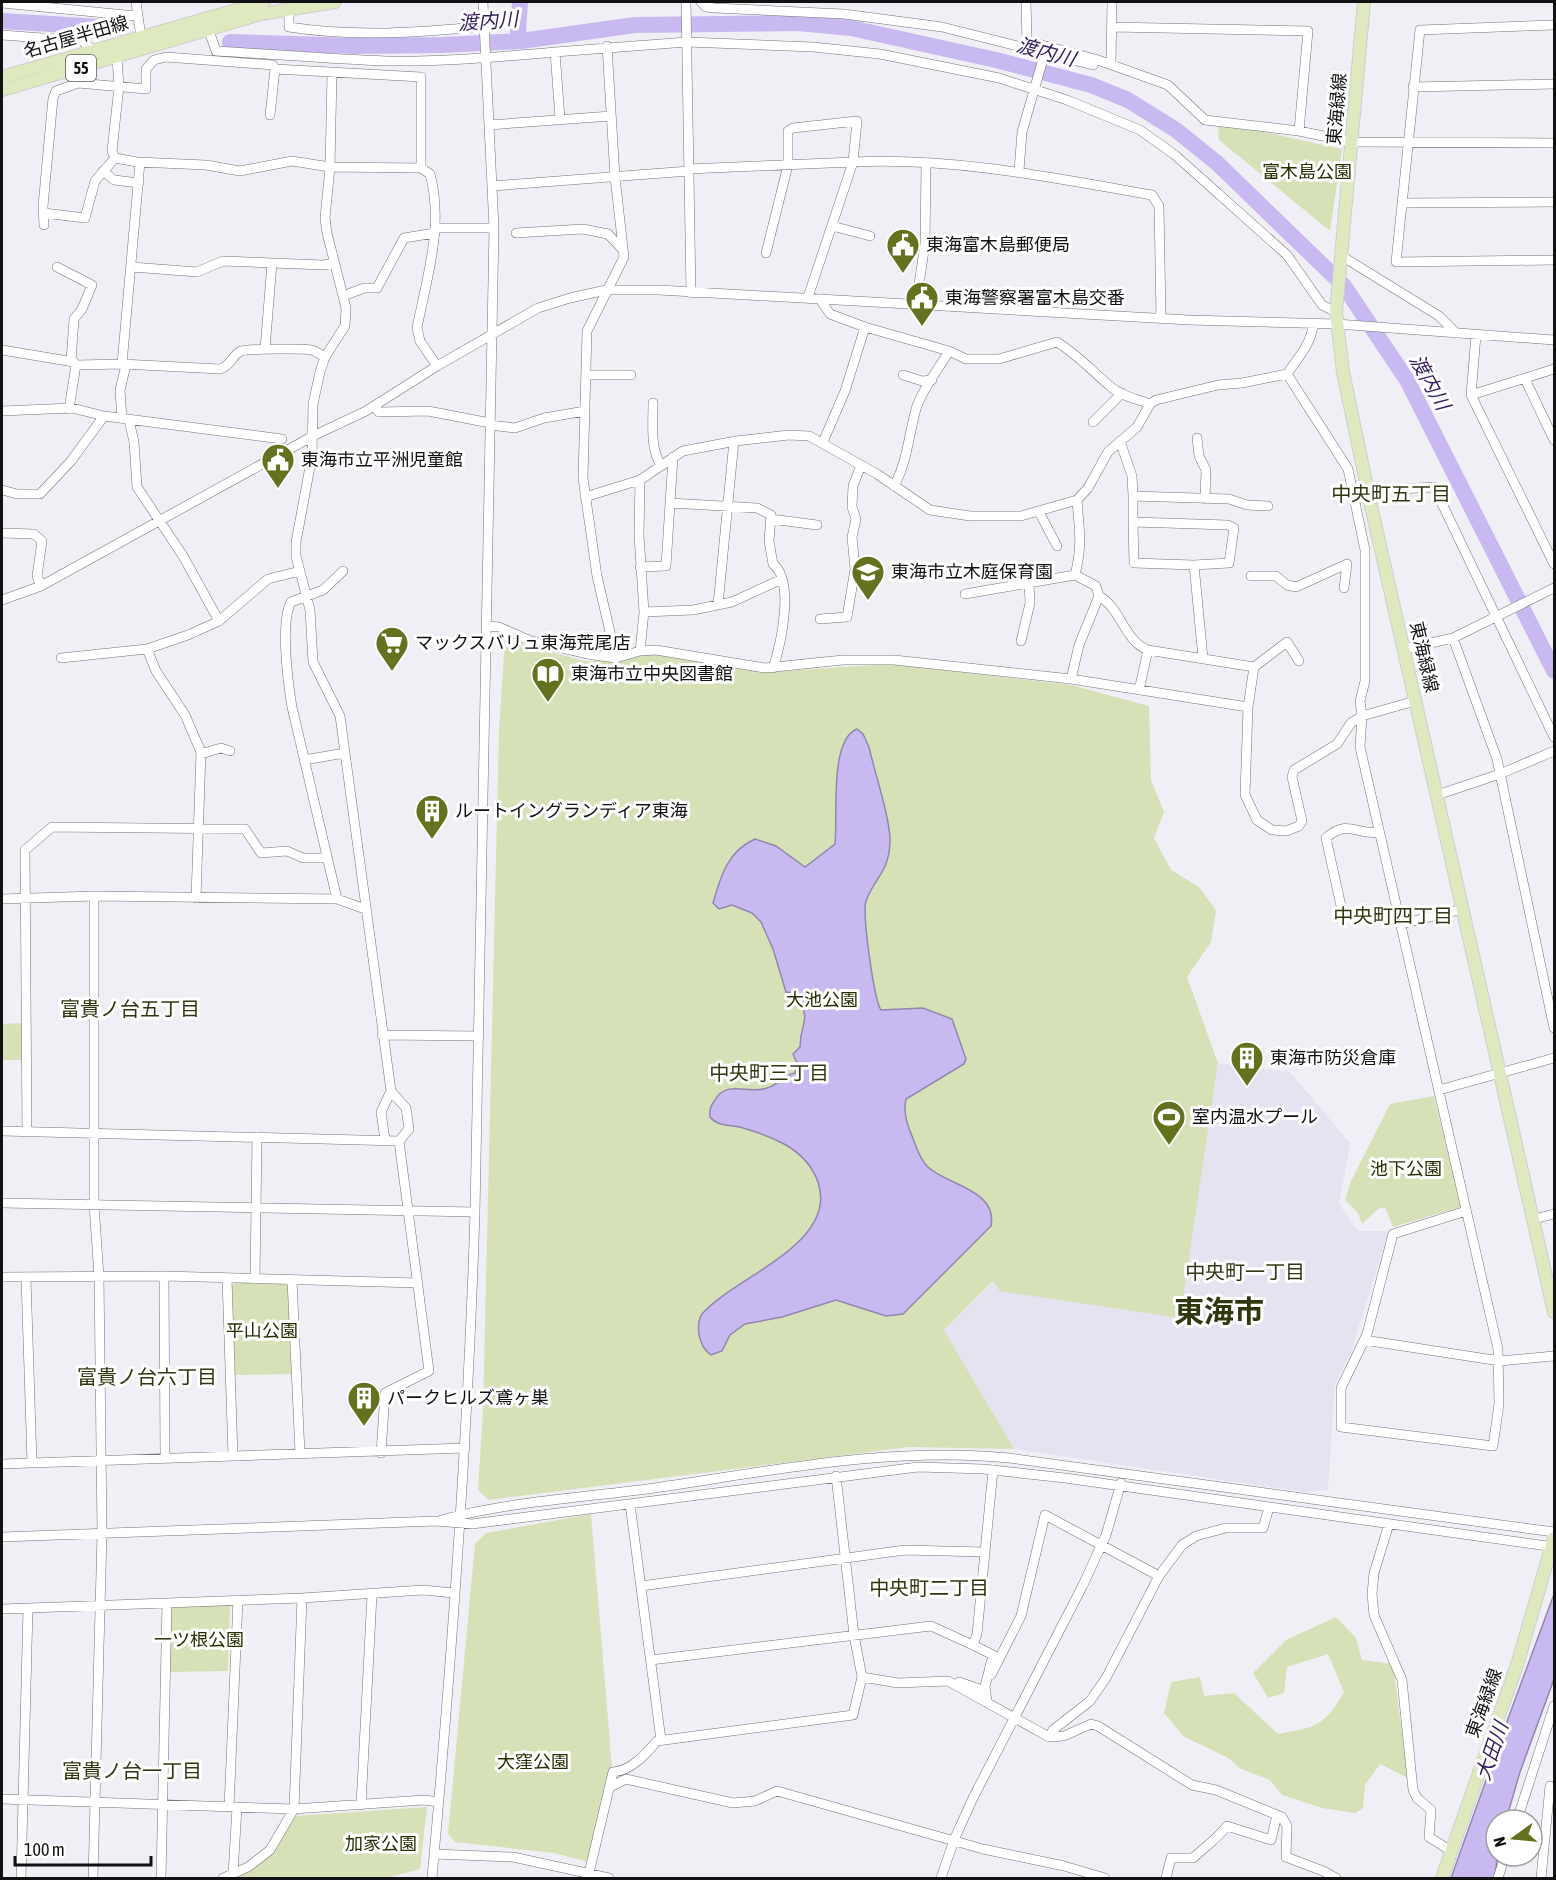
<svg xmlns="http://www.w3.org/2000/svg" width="1556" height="1880" font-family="'Asap Condensed','Noto Sans JP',sans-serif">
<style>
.built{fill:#e6e3f1}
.green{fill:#d6e1b8}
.water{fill:#c8baf1;stroke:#9187ae;stroke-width:1.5}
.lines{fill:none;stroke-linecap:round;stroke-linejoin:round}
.river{stroke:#c8baf1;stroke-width:16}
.minor-casing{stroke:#747378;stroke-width:10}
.major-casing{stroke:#cfcfd0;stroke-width:14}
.minor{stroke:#fff;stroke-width:9}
.major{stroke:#dfe9bf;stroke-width:12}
.labels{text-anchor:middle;stroke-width:6;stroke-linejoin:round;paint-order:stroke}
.shield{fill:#fff;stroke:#58585a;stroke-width:1.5}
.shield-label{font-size:16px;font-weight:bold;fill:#111113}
.street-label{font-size:18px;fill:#111113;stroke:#fff}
.park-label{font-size:18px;fill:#262e02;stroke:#fff}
.poi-label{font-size:18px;fill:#111113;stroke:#fff;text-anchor:start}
.water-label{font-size:20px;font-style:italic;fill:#341d5d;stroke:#fff}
.neighbourhood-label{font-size:20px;fill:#2f3710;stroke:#fff}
.town-label{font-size:30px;font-weight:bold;fill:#2f3710;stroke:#fff}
</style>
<rect width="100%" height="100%" fill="#f1eff6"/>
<path class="built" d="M1218 1063 1290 1072 1350 1143 1339 1204 1358 1231H1389L1351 1352 1335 1384 1328 1490 1303 1492 1014 1449 944 1330 994 1281 1179 1318Z"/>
<path class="green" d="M1218 122 1342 149 1330 231 1219 140Z
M505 639 584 661H611L652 653 768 672 890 664 1071 685 1149 706 1151 780 1164 812 1154 838 1171 870 1199 887 1216 910 1211 942 1187 977 1218 1063 1180 1318 1000 1291 993 1281 944 1330 1014 1449 909 1447 489 1500 478 1490 483 1411 499 730Z
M23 1023 22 1060H2V1024Z
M1434 1096 1461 1207 1393 1227 1385 1207 1378 1209 1362 1224 1358 1213 1345 1200 1351 1181 1390 1104Z
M235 1282 286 1284 289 1288 293 1374 234 1375 232 1286Z
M591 1514 612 1768 589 1862 554 1853 455 1842 448 1834 475 1544 486 1533Z
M230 1603 228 1671 169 1672 170 1608Z
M1336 1617 1356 1638 1362 1660 1393 1664 1408 1778 1380 1764 1365 1785 1363 1808 1355 1813 1322 1808 1282 1795 1270 1780 1241 1769 1228 1758 1183 1736 1164 1713 1171 1682 1200 1677 1204 1696 1234 1693 1278 1734C1316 1727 1324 1727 1344 1692L1328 1654 1287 1667 1284 1693 1268 1698 1253 1673 1286 1640Z
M427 1807 420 1869 387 1878H237C268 1861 277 1847 294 1816Z"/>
<path class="water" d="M857 729 863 734 869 747C874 770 891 821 890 842 889 873 874 878 866 901 862 914 874 1000 881 1010L923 1008 952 1019 966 1059 964 1064 906 1099C903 1112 907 1124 912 1136 916 1146 919 1158 927 1166 945 1185 998 1189 991 1226L903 1314 886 1316 836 1300 782 1317 745 1324 730 1335 722 1351 711 1355C699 1347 695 1326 702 1314 734 1277 839 1244 818 1182 812 1165 801 1154 786 1145 773 1138 757 1132 743 1128 731 1124 719 1128 710 1117 709 1111 711 1105 715 1100 727 1079 748 1095 767 1088 778 1085 783 1075 795 1073L797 1063 793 1054 800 1047C800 1020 814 1022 794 993L786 992 773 949 761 922 752 913 732 905 719 909 713 903C721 875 728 851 755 839L776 846 805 867 835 844C838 816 829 740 857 729Z
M1554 1594V1679L1520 1772 1506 1820H1496C1496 1840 1499 1860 1494 1878H1451L1494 1758 1491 1756 1492 1754H1495Z"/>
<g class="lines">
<path class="river" d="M520 2 518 32 521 41
M2 21 117 28
M230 42 358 46 443 45 521 41 635 25 798 23 851 28 996 60 1091 85 1128 100 1176 130 1217 163 1344 286 1407 380 1554 671"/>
<defs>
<path id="minor" d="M136 2 141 37
M686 2 691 293
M701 2 706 7 715 8 844 14 942 27 1093 65 1095 59
M1026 2 1027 41 1095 59 1168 85 1205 120 1299 131 1352 142 1554 143
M2 3 136 16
M289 9V27C353 37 420 33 484 26
M1554 25 1420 30 1396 262 1554 260
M1112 27 1308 31 1299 131
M208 28 216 51C273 54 329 59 386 61 442 62 499 57 555 52
M2 35 83 41 93 51
M607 46 615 177 624 257 587 331 583 478 597 576 616 658
M117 58 119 86 112 151 115 158 137 162 206 165 240 171 292 161 330 167 421 168 430 174C444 225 427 277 417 328L420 341 437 366
M1111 64 1112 2
M1413 87 1554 84
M270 115 275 69 421 77V168
M560 119 555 52 687 42 813 47 880 54 999 78 1067 100 1140 130 1175 155 1287 255 1322 305 1336 312
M489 125 611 116
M688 169C743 167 798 164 853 162 952 157 1055 178 1152 195L1159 206 1161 318
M103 171 114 180 139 183
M1019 171 1022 132 1045 52
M492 186 689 171
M1402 203 1554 202
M44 213 85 218 95 181 115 158
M44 225 43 206 53 98 56 91 78 83 146 89V69L154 60 166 57 273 65 275 69
M832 226 870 236
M435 228H494
M516 233 583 229 608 234 623 250
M766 253 788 165V131L793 128 857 121 853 162 808 297
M1340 255 1439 316 1456 333
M57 267 92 285 82 309 74 319 71 361
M132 267 197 272 223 261 323 265 334 263
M343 296 364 288H377L404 238 435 233
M820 299 830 314 865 327 949 351 966 359H999L1057 342C1078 355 1093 372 1111 387 1123 397 1137 399 1150 404
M916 304 925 244 926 164
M1476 335 1471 395 1554 564
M265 349 272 263
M2 350 74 362 76 365 122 364 220 369C232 365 231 356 241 351 247 349 305 348 312 350 317 352 321 355 325 357
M122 364 140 162
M1287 374 1348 469 1365 550V681L1360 701 1362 716 1351 723 1337 744 1294 770 1292 777 1302 821 1299 826 1286 831 1272 830 1257 820 1245 795 1248 707 1254 667 1287 642 1299 661
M586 375H631
M903 375 922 381 932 380
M1525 379 1554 440
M1471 395 1554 369
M653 403C653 421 650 450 661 465
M374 406 379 412 428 411 490 423
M69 409 76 365
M2 411 72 408 104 416 282 439
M122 419 120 390 126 365
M129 420 134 442 137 487 183 556 219 621
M1093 422 1122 393
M490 425 515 428 544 418 585 411
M1197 438 1199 456 1206 470 1205 499
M1120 441 1132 476 1133 496 1229 499 1247 505 1268 506
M823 442 845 391 865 327
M894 486C907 463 909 434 916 409 922 389 939 369 949 351
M2 490 17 494H40L71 461 104 416
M1368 491 1434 487 1554 737
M585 497 640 480
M1077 500C1079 530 1083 543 1075 575L1096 586 1099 596 1079 645 1071 679 894 660H843L765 668 656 650 640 651 644 612 639 535 640 480 683 451 736 441 789 435 809 436 877 474 930 510 970 516H1021L1077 500 1088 488 1108 452 1137 427 1150 404 1156 400 1218 385 1242 383 1287 374C1297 359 1311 344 1313 326
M670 503 757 508 771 515 769 541 773 564C795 581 781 644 773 668
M1039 512 1057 546
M771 519 817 525
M1133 522V496
M2 533 34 534 42 541 37 576 41 586
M1194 565 1134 563 1133 522 1228 525 1234 528 1229 563 1194 565 1203 658
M640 567 666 566 673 457
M1251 576H1276L1287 585 1296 587 1347 564 1344 588
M965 594 1075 575
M1099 596C1121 608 1124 641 1148 650
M2 600 41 586 313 436 366 411 437 366 538 308 570 298 606 290H659L1189 320 1337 324 1554 340
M718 605 734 441
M644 612 693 610 732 602 782 579
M820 619 847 617 855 569 852 537 856 519 852 507 853 486 861 465
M487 626 499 627 531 641 593 655 616 658 640 651
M1453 638 1497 759 1554 1028
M1021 641 1030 603 1029 583
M147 649 156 671 185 715 201 752 196 898
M1404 649 1453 638 1554 588
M61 658 147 649 188 635 219 621 268 579 300 571
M1071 679 1248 707
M1139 690 1148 650 1254 667
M1415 701 1362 716 1360 747 1498 1349 1499 1404 1493 1446 1341 1427V1388L1367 1334 1393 1234 1466 1211
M201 754 221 748 230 751
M304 760 345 753
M1437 795 1500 774 1554 751
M2 899 94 896 337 899 365 909
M337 899 292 707C288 683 280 623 291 602L323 590 343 571
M1341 906 1326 838C1349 818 1357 836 1379 832
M1401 924 1463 909
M382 1035 479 1036
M1439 1090 1554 1058
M2 1131 399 1141 409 1129 406 1108 391 1091 340 716 313 662 310 610 296 556V542L312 456 313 404 320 372 325 357 345 326 346 308 327 233 325 218 330 167 332 74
M27 1132 25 850 52 827 245 829 261 853 287 851 303 858H326
M385 1140 381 1112 391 1091
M2 1203 475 1212
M1534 1219 1554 1214
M164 1276 165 1457
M2 1277 164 1276 417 1283
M26 1278 32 1463
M227 1278 233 1456
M255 1279 257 1137
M292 1280 300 1453
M1364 1340 1500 1361 1554 1356
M381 1453 385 1393 429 1371 399 1141
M2 1464 465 1448
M630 1504 661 1740
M441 1520C507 1502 579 1498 647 1489 766 1472 888 1446 1009 1458L1554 1532
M1389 1524 1374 1573 1372 1594 1374 1615 1402 1680 1413 1790 1417 1798 1431 1810 1429 1837 1451 1851
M2 1537 436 1521 472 1524 918 1467 983 1469 1065 1478 1554 1547
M641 1586 905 1550 984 1552
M2 1609 302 1598 423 1590 454 1593
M973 1645 993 1655 985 1686 987 1702
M651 1660 931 1626 973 1645 977 1634 993 1470
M988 1675H991L1021 1616 1045 1515 1159 1576
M862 1677 898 1683 948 1681 1049 1737 1064 1736 1091 1724 1098 1726 1192 1785 1216 1790 1282 1817 1287 1826 1286 1857 1323 1871 1336 1878
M959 1682 985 1691
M1049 1737 1053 1730 1090 1701 1106 1678 1159 1576 1182 1545 1196 1536 1226 1528H1263L1269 1508
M610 1787 626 1779 733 1803 755 1801 777 1791 983 1849 1064 1866 1105 1878
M2 1799 294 1809 424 1800 439 1802
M361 1805 372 1595
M229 1807 238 1600
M1517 1820 1554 1706
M434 1854 513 1857 609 1878
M589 1873 613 1772C631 1771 646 1754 657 1741L853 1715 862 1677 854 1635 836 1476
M233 1875 237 1807
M21 1878 28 1609
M93 1878 102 1533 99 1276 94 1205V896
M161 1878 167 1603
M223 1878 248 1867 270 1850 294 1809 302 1598
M432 1878C452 1657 468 1435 475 1212L494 228 483 2
M941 1878 954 1840 973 1798 1083 1585 1106 1535 1121 1483
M1166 1878 1171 1858H1193C1205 1847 1217 1839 1227 1826L1271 1840 1277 1815
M1498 1878 1505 1856
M1541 1878 1550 1786"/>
<path id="major" d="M1364 2 1336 312 1343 372 1371 506 1554 1312
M2 77 264 2
M2 90 261 14 335 2
M1442 1878 1517 1665 1554 1538"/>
</defs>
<use href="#minor" class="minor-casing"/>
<use href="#major" class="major-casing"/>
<use href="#minor" class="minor"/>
<use href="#major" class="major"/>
</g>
<defs>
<symbol id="civic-pin" viewBox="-11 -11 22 30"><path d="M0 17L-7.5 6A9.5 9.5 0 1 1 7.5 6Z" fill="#63721f" stroke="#fff"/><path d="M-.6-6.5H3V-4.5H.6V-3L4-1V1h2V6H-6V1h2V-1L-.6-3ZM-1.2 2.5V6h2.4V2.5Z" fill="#fff"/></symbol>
<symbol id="school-pin" viewBox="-11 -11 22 30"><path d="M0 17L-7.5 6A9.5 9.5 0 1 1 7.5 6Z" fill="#63721f" stroke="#fff"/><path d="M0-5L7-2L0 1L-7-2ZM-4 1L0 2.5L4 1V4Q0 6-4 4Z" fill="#fff"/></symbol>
<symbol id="supermarket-pin" viewBox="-11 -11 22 30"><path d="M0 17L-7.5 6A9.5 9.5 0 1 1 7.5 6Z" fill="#63721f" stroke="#fff"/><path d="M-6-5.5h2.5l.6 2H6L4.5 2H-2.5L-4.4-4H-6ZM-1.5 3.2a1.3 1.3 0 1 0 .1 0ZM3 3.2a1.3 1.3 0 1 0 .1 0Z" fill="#fff"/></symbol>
<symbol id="library-pin" viewBox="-11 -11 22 30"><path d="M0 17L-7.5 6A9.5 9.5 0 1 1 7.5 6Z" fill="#63721f" stroke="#fff"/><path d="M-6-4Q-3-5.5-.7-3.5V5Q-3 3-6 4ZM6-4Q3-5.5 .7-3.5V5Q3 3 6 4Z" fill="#fff"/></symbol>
<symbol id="building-pin" viewBox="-11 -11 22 30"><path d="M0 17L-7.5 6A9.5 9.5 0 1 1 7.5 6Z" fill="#63721f" stroke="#fff"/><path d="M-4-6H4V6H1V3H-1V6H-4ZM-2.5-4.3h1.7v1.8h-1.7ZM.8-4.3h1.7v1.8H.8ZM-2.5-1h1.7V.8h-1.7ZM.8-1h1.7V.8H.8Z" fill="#fff"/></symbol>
<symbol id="stadium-pin" viewBox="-11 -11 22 30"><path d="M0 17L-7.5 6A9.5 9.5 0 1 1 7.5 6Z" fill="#63721f" stroke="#fff"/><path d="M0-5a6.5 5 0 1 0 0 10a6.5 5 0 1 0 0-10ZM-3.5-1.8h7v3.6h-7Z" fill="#fff"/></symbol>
</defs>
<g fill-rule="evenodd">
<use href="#civic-pin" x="884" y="226" width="38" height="52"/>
<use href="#civic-pin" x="903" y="279" width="38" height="52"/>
<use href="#civic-pin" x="259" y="441" width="38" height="52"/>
<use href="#school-pin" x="849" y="553" width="38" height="52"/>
<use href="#supermarket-pin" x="373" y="624" width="38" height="52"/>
<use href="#library-pin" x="529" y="655" width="38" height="52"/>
<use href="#building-pin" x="413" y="792" width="38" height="52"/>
<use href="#building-pin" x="1228" y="1039" width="38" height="52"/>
<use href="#stadium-pin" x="1150" y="1098" width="38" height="52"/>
<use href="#building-pin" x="345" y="1379" width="38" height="52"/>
</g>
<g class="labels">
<rect class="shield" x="66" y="55" width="30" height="26" rx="4.5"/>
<g class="shield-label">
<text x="81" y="74">55</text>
</g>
<g class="street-label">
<text transform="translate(76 37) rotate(-16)" y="6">名古屋半田線</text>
<text transform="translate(1337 109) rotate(-85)" y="6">東海緑線</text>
<text transform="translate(1424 657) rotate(77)" y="6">東海緑線</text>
<text transform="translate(1484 1703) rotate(-70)" y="6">東海緑線</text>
</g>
<g class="park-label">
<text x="1307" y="178">富木島公園</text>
<text x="822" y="1006">大池公園</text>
<text x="1406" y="1175">池下公園</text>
<text x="262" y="1337">平山公園</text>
<text x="199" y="1646">一ツ根公園</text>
<text x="533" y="1768">大窪公園</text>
<text x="381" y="1850">加家公園</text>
</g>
<g class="poi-label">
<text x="926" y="251">東海富木島郵便局</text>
<text x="945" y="304">東海警察署富木島交番</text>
<text x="301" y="466">東海市立平洲児童館</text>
<text x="891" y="578">東海市立木庭保育園</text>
<text x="415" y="649">マックスバリュ東海荒尾店</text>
<text x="571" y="680">東海市立中央図書館</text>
<text x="455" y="817">ルートイングランディア東海</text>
<text x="1270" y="1064">東海市防災倉庫</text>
<text x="1192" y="1123">室内温水プール</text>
<text x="387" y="1404">パークヒルズ鳶ヶ巣</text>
</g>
<g class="water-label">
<text transform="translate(488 21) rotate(-4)" y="7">渡内川</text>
<text transform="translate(1046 52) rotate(15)" y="7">渡内川</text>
<text transform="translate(1430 382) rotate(61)" y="7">渡内川</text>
<text transform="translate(1492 1751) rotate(-71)" y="7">大田川</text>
</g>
<g class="neighbourhood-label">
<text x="1391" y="501">中央町五丁目</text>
<text x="1393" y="923">中央町四丁目</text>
<text x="130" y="1016">富貴ノ台五丁目</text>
<text x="769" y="1080">中央町三丁目</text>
<text x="1245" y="1279">中央町一丁目</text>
<text x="147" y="1384">富貴ノ台六丁目</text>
<text x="929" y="1595">中央町二丁目</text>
<text x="132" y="1778">富貴ノ台一丁目</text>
</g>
<g class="town-label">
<text x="1219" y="1322">東海市</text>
</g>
</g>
<rect width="1556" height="1880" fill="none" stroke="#111113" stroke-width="6"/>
<g transform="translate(1514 1838) rotate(255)"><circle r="28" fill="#ffffff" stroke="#a0a0a1" stroke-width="1.5"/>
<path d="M0-4.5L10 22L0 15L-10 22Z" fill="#63721f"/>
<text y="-9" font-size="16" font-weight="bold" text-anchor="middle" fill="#111113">N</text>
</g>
<path d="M15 1856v9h136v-9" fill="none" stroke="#111113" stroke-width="3"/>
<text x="24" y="1856" font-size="18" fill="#111113" stroke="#ffffff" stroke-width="4.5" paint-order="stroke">100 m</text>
</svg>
